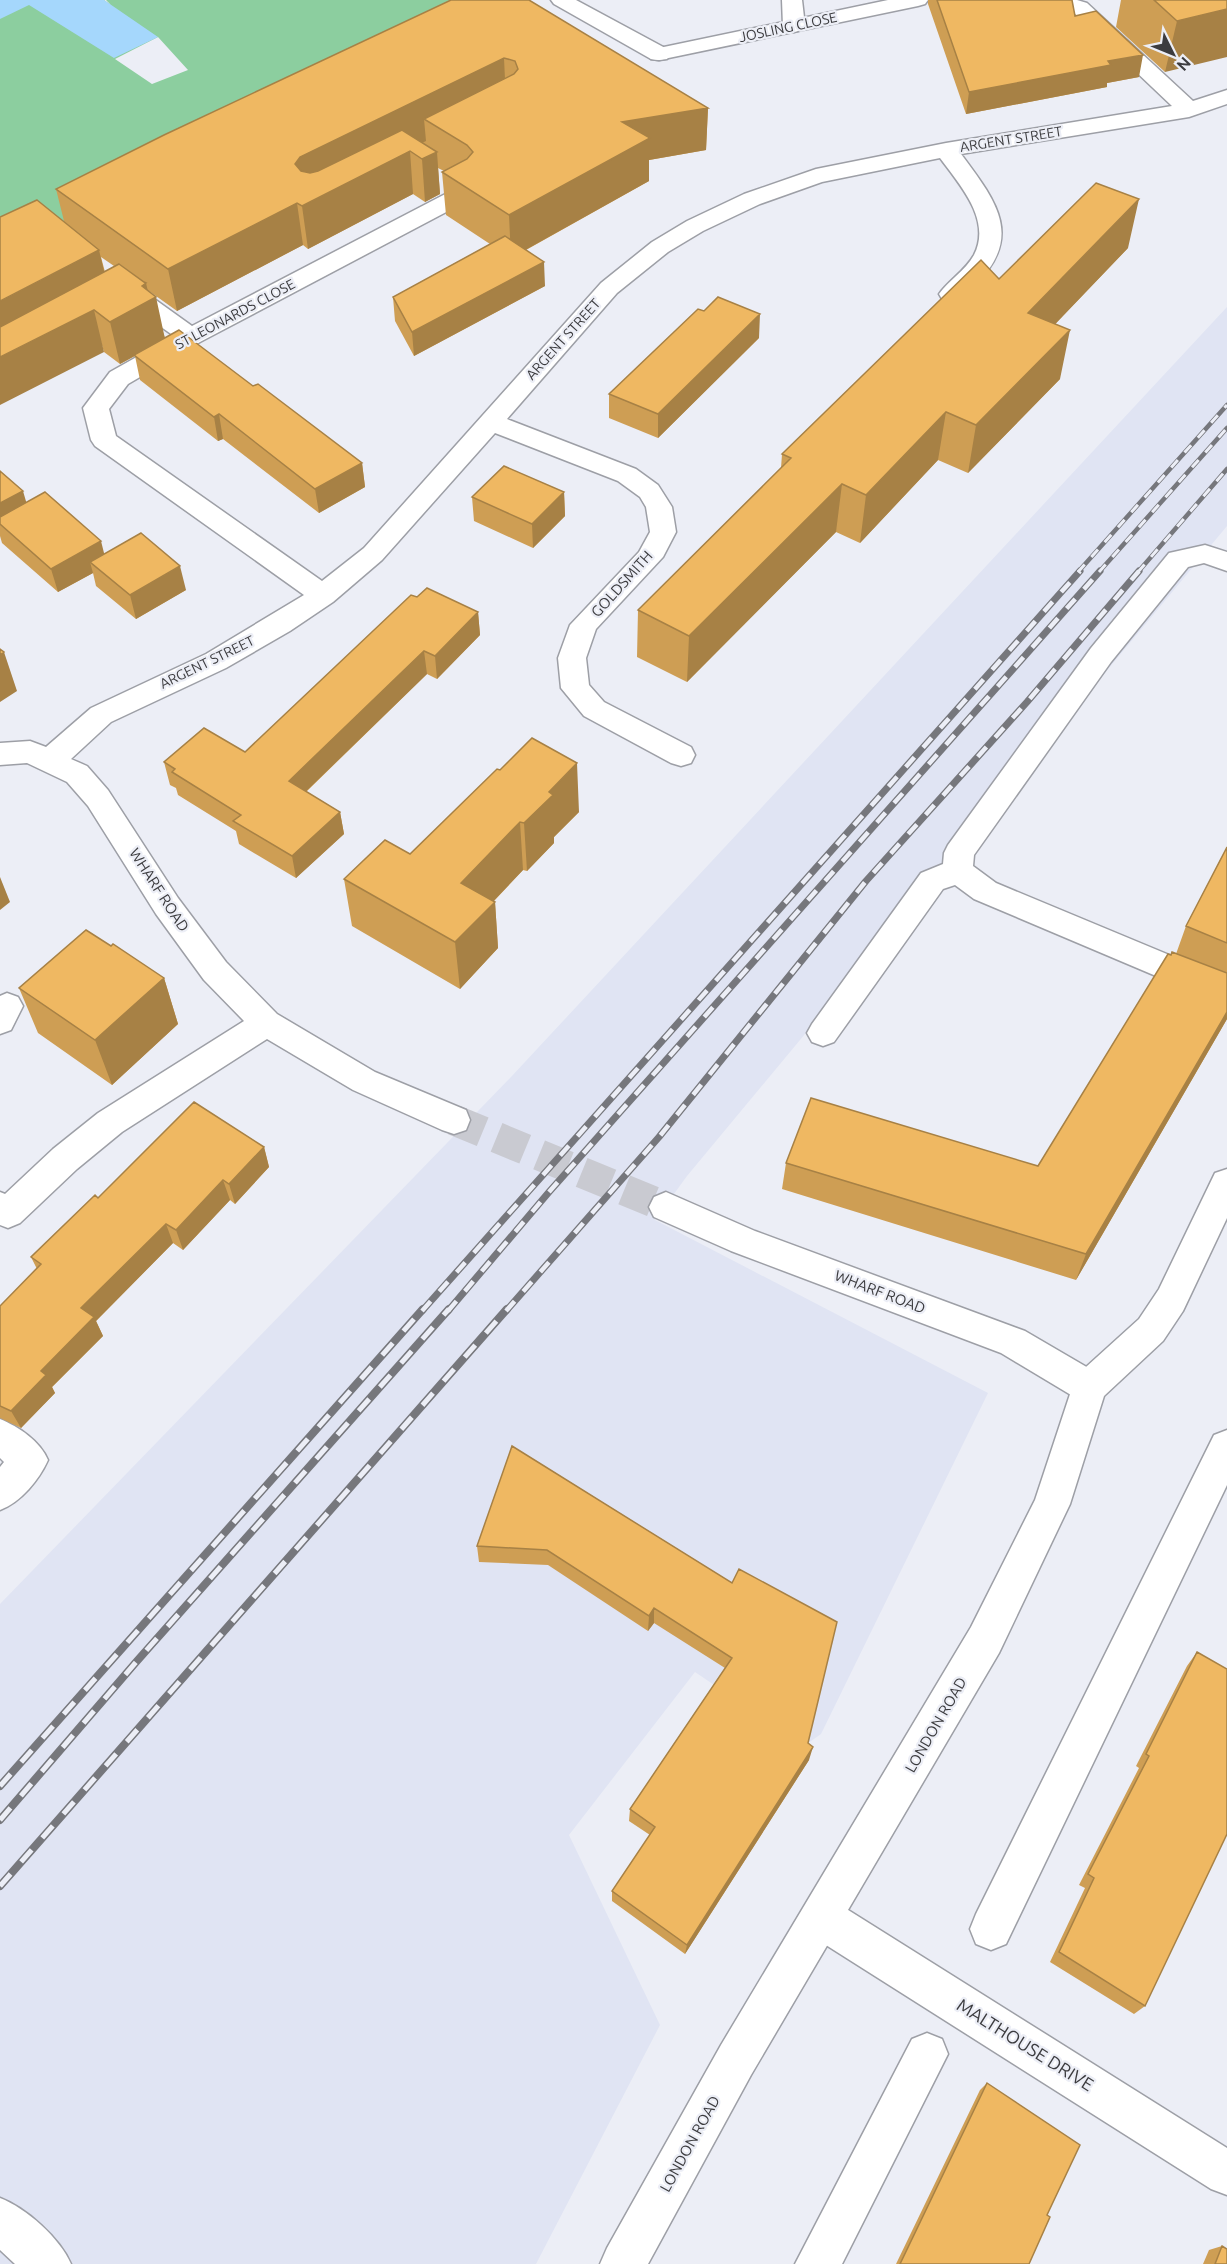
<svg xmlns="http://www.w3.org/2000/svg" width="1227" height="2264" font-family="Ubuntu,sans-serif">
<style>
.built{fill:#e0e4f3}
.green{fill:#8cce9f;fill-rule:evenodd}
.water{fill:#a5d7fc}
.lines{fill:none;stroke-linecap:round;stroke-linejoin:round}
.minor-tunnel{stroke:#c9cad1;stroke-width:31;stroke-dasharray:31 15;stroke-linecap:butt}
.service-casing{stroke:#9d9fa6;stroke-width:3}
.minor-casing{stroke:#9d9fa6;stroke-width:3}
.tertiary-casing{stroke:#9d9fa6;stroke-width:3}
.service{fill:#fff;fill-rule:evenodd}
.minor{fill:#fff;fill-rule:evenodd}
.tertiary{fill:#fff;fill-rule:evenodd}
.rail-far2-casing{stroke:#76777c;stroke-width:4.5}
.rail-far1-casing{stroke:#76777c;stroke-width:7}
.rail-casing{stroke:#76777c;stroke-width:8}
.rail-far2{stroke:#eceef6;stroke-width:3;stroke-dasharray:10;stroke-linecap:butt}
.rail-far1{stroke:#eceef6;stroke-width:4.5;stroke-dasharray:13;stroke-linecap:butt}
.rail{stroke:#eceef6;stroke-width:5;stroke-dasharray:16;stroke-linecap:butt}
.wall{fill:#ce9e54;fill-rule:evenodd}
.shaded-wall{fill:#a78145}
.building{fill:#efb862;stroke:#a78145;stroke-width:1.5}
.labels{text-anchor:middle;stroke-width:4.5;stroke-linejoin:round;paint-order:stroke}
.far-street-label{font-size:14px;fill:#3c3c3f;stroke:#eceef6}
.street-label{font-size:15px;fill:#3c3c3f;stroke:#eceef6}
.near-street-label{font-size:18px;fill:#3c3c3f;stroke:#eceef6}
</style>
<rect width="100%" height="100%" fill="#eceef6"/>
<path class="built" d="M1227 307V526L687 1176 655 1220 988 1393 821 1734 804 1746 695 1672 569 1835 660 2025 536 2264H0V1604L511 1077Z"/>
<path class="green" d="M0 0H104L111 5 106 0H529L0 258ZM158 37 188 70 152 84 115 59Z"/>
<path class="water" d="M0 0H104L158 37 114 58 29 5 0 19Z"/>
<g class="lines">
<path class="minor-tunnel" d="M454 1120 666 1207"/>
<defs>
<path id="service" d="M551 0H576L667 49 670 54 667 59 659 60 651 59 554 4Z
M782 0H802L805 26 801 30 794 32 787 30 783 26Z
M1205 545 1227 552V571L1204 563 1188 567 1111 662 974 855 973 866 996 883 1227 979V1006L974 899 955 885 943 889 834 1042 823 1046 812 1042 807 1033 812 1024 921 873 943 864 944 853 948 845 1091 648 1169 553Z
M0 1419C19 1427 40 1441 48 1460 39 1480 21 1502 0 1510V1467L4 1462 0 1458Z
M0 2198C26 2208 60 2238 71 2264H15L0 2250Z"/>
<path id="minor" d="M888 0H928L925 4 918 6 659 60 651 59 648 54 651 49 659 48Z
M1037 0H1077L1087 3 1193 101 1227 90V104L1189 117 961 154C996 201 1025 237 974 286 963 296 958 303 942 299L939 294C949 280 965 271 974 255 992 220 960 185 940 158L822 182 760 204 703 231 668 252 617 293 507 419 636 469 658 485 672 507 676 532 663 557 596 629 586 658 589 685 604 702 691 747 695 755 691 763 681 766 671 763 584 716 561 688 558 658 570 625 639 552 650 532 646 507 640 497 618 481 495 433 382 560 333 602 290 631 226 668 111 722 71 759 87 766 108 790 178 898 226 962 277 1014 375 1072 466 1110 470 1120 466 1130 454 1134 442 1130 353 1090 267 1039 122 1132 77 1169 20 1223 8 1228 0 1225V1192L5 1194 53 1149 98 1113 244 1021 204 980 156 914 88 806 67 782 27 763 0 765V743L30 741 46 747 91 708 206 654 304 595 95 446 91 440 83 408 110 372 174 336 127 303 115 301 112 296C118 286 128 285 139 288L192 326 453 190 461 188 469 190 473 195 469 200 200 342 128 384 109 409 116 436 322 581 364 548 601 283 652 242 687 221 744 194 816 169 946 143 1172 106 1073 12 1040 4Z
M7 993 18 997 23 1006 11 1030 0 1034V996Z
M666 1192 755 1231 1025 1331 1102 1376 1107 1387 1102 1398 1089 1403 1076 1398 1001 1353 731 1251 654 1217 649 1207 654 1197Z
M1227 1430V1485L1006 1944 991 1950 976 1944 970 1929 976 1914 1214 1435Z
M822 1897 837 1903 1227 2148V2195L1211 2189 807 1933 801 1918 807 1903Z
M927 2033 942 2039 948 2054 842 2264H795L912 2039Z"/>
<path id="tertiary" d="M1227 1169V1218L1183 1311 1163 1341 1104 1396 1070 1504 999 1653 751 2075 648 2264H600L607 2248 721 2045 971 1627 1035 1500 1076 1376 1139 1319 1159 1289 1215 1173Z"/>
</defs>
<use href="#service" class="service-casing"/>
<use href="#minor" class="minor-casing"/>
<use href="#tertiary" class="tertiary-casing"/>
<use href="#service" class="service"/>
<use href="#minor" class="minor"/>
<use href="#tertiary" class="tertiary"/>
<defs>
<path id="rail-far2" d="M1078 572 1227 405
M1099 572 1227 428
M1138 572 1227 469"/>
<path id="rail-far1" d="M422 1311 1080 571
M448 1311 549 1192 1100 571
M506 1311 659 1137 866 881 1027 702 1139 571"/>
<path id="rail" d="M0 1786 423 1309
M0 1820 137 1661 449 1309
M0 1886 507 1309"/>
</defs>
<use href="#rail-far2" class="rail-far2-casing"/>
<use href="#rail-far1" class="rail-far1-casing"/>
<use href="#rail" class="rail-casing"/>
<use href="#rail-far2" class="rail-far2"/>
<use href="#rail-far1" class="rail-far1"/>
<use href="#rail" class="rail"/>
</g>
<path class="wall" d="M451 0 708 108 706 150 649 160V181L526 250 545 286 414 356 395 321 393 297 490 244 446 215 442 172 444 171 438 168 440 194 425 202 413 194 308 249 303 245 177 311 149 291 165 338 253 386 362 463 365 487 319 513 223 439 218 441 140 380 135 356 120 364 104 352 64 221 56 189ZM101 257 114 266 105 272Z
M928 0H1072L1075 16 1139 77 1107 83V87L966 114 928 4Z
M1121 0H1227L1165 72 1116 27Z
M1128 248 1055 324 1060 379 968 473 938 460 860 543 836 532 687 682 637 657 638 610 781 468 782 454 999 279Z
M759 338 658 438 609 418V394Z
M0 471 26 502 104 554 186 590 136 619 96 586 93 573 58 592 2 543 0 536Z
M564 492 565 516 533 548 474 521 472 497Z
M478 612 480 635 437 679 427 674 306 792 340 812 344 834 296 878 239 844 236 831 178 795 176 788 170 785 164 762 245 752Z
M500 770 579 812 554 837V843L527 871 523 870 494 901 495 902 498 948 460 989 352 926 344 879 410 854Z
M1227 847V1019L1076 1280 782 1189 786 1163 1038 1166 1171 955 1176 954 1186 926Z
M164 978 178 1024 112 1085 38 1033 19 988Z
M264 1147 269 1167 235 1204 230 1200 183 1250 173 1243 96 1321 103 1336 52 1387 55 1393 21 1428 0 1418V1306L37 1269 31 1257 98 1198Z
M512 1446 732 1583 808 1743 809 1760 685 1954 612 1901V1891L650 1835 629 1821 630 1809 725 1668 654 1623 648 1631 548 1565 479 1562 477 1546Z
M1197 1652 1145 2006 1134 2014 1050 1962 1085 1888 1079 1885 1139 1768 1136 1766 1187 1666Z
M987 2083 1047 2215 1029 2264H896L980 2090Z
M1222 2246 1227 2264H1203L1209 2250Z"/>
<path class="shaded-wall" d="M1227 9V57L1165 72 1177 21Z
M1143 55 1139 77 1107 83V87L966 114 969 92 1108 61Z
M504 58 506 101 424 119 426 141 306 200 295 164 300 157Z
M708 108 706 150 649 160V181L511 258 509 215 622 122Z
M410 151 413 194 308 249 302 206Z
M437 152 440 194 425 202 422 159Z
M1139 199 1128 248 1019 362 1028 313Z
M297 203 303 245 177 311 168 269Z
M99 250 109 292 0 349V301Z
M544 262 545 286 414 356 412 332Z
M146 283 150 300 156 297 165 339 120 364 110 322 142 286Z
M94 310 104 352 0 405V357Z
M760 314 759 338 658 438V414Z
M1070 330 1060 379 968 473 976 425Z
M946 412 938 460 860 543 866 495Z
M219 414 223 439 218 441 214 417Z
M362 463 365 487 319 513 315 489Z
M842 484 836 532 687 682 689 636Z
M23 491 30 515 0 524V503Z
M564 492 565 516 533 548 532 524Z
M101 541 107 565 90 562 93 573 58 592 51 569Z
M180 566 186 590 136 619 130 595Z
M478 612 480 635 437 679 435 656Z
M424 651 427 674 293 804 289 781Z
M4 652 17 691 0 702V655Z
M577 763 579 812 554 837V843L527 871 524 823 549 792Z
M340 812 344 834 296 878 292 856Z
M520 822 523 870 466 930 461 883Z
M0 877 10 902 0 910Z
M495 902 498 948 460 989 455 942Z
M164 978 178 1024 112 1085 95 1040Z
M1227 1012V1019L1076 1280 1086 1254Z
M264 1147 269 1167 235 1204 229 1184Z
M223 1180 230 1200 183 1250 176 1230Z
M166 1224 173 1243 96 1321 103 1336 52 1387 55 1393 21 1428 11 1411 41 1371 81 1308Z
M654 1608V1623L648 1631 649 1616Z
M813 1747 809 1760 685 1954 687 1945Z"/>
<path class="building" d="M451 0H529L708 108 622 122 650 138 509 215 442 172 467 159 473 152 467 145 424 119 514 74 518 69 515 61 504 58 300 157 295 164 301 171 310 173 318 171 402 130 437 152 422 159 410 151 302 206 297 203 168 269 56 189 164 135Z
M937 0H1072L1075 16 1096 11 1143 55 1108 61 1111 65 969 92Z
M1154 0H1227V9L1177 21Z
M1096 183 1139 199 1028 313 1070 330 976 425 946 412 866 495 842 484 689 636 638 610 791 458 782 454 981 260 999 279Z
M37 200 99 250 0 301V217Z
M505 236 544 262 412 332 393 297Z
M119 264 144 282 146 283 142 286 156 297 110 322 94 310 0 357V327Z
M718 297 760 314 658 414 609 394 698 309 704 311Z
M179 330 253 386 258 384 362 463 315 489 219 414 214 417 134 355Z
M504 466 564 492 532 524 472 497Z
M0 471 23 491 0 503Z
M45 492 101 541 51 569 0 524V517Z
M141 533 180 566 130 595 90 562Z
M427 588 478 612 435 656 424 651 289 781 340 812 292 856 233 821 241 815 172 772 175 769 164 762 204 728 245 752 411 595 417 597Z
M0 649 4 652 0 655Z
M532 738 577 763 549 792 553 795 524 823 520 822 461 883 495 902 455 942 344 879 385 840 410 854 497 769 500 770Z
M1227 847V943L1186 926Z
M86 930 111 946 113 944 164 978 95 1040 19 988Z
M1172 952 1227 973V1012L1086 1254 786 1163 811 1098 1038 1166 1168 954 1171 955Z
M194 1102 264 1147 229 1184 223 1180 176 1230 166 1224 81 1308 94 1317 41 1371 46 1375 11 1411 0 1406V1306L41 1264 31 1257 95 1195 98 1198Z
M512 1446 732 1583 739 1569 837 1622 808 1743 813 1747 687 1945 612 1891 655 1827 630 1809 732 1658 654 1608 649 1616 547 1550 477 1546Z
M1197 1652 1227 1669V1834L1145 2006 1059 1952 1094 1878 1088 1874 1149 1756 1146 1754Z
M987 2083 1080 2145 1047 2215 1050 2217 1029 2264H900Z
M1222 2246 1227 2249V2264H1215Z"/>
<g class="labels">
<g class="far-street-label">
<text transform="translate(788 27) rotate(-12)" y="5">JOSLING CLOSE</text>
<text transform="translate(1011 139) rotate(-9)" y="5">ARGENT STREET</text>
<text transform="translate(235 314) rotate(-28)" y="5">ST LEONARDS CLOSE</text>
<text transform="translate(563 339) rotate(-48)" y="5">ARGENT STREET</text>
<text transform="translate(207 662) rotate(-26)" y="5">ARGENT STREET</text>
</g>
<g class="street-label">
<text transform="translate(622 584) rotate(-48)" y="5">GOLDSMITH</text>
<text transform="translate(159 890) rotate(57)" y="5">WHARF ROAD</text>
<text transform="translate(880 1292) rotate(21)" y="5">WHARF ROAD</text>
<text transform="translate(936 1725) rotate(-60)" y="5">LONDON ROAD</text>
<text transform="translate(690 2144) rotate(-61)" y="5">LONDON ROAD</text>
</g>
<g class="near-street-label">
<text transform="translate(1025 2045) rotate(32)" y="6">MALTHOUSE DRIVE</text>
</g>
</g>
<g transform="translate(1173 54) rotate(133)" stroke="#eceef6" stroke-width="4.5" paint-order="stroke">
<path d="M0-4.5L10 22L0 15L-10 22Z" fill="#3c3c3f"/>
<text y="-9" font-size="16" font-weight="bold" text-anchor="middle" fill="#3c3c3f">N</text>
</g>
</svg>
